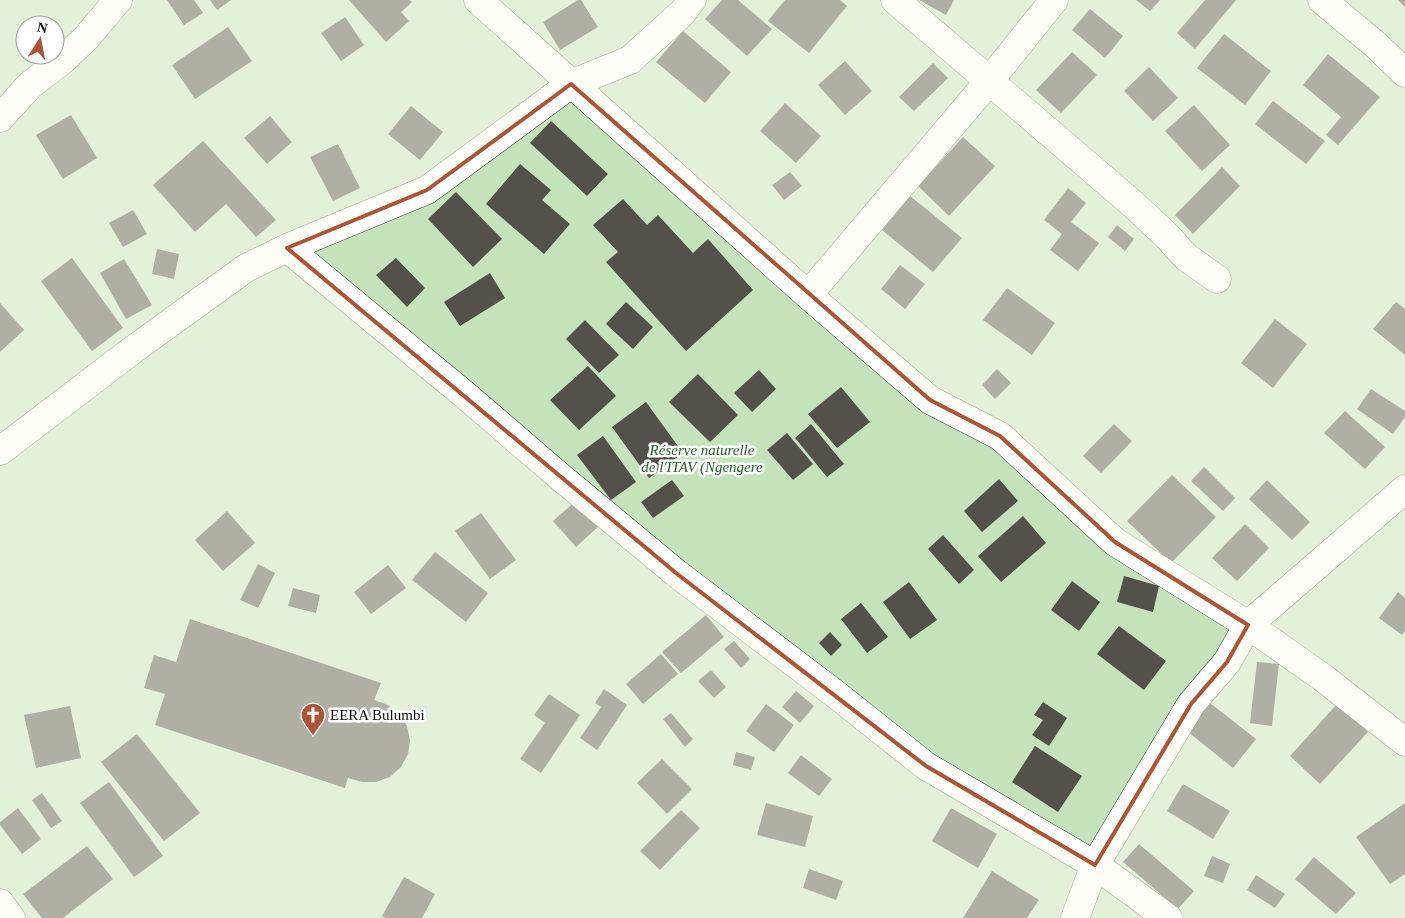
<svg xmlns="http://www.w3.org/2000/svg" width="1405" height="918" font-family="Georgia,serif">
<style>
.green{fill:#c4e3bb;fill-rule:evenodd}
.building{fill:#53514a}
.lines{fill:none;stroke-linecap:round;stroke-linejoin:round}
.minor-casing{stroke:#3f3f3f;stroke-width:29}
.minor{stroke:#fff;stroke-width:28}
.marked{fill:none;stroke:#ab5436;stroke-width:4;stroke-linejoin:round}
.labels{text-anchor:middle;stroke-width:5;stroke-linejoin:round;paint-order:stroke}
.park-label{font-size:15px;font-style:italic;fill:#255b2a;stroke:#fff}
.poi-label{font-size:15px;fill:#0c0c0c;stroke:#fff;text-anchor:start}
</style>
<rect width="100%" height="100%" fill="#fbfdee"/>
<path class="green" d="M0 0H1405V918H0ZM25 25H55V55H25Z"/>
<path class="building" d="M167 0H194L203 13 184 25Z
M210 0H231L217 10Z
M349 0H409L412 2 401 12 409 21 386 42Z
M578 0H581L598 27 560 50 543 22Z
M722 0H738L772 29 747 56 705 19Z
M785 0H840L847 6 809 53 768 21Z
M919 0H954L946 15Z
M1136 0H1160L1150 11Z
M1205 0H1236L1195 49 1177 33Z
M1398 0H1405V7Z
M1090 9 1123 36 1105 58 1072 30Z
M345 17 364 45 341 61 321 33Z
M228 27 252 61 195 99 172 65Z
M683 31 731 72 705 103 656 62Z
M1224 34 1271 71 1245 105 1197 68Z
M1072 52 1097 75 1061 113 1036 90Z
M1328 54 1380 97 1338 145 1326 135 1341 117 1303 85Z
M845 61 872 91 845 115 818 85Z
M933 63 948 78 914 111 899 97Z
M1149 67 1178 98 1153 121 1124 91Z
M1273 101 1325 141 1306 164 1255 124Z
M785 103 821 136 796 163 760 131Z
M1194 105 1230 145 1202 171 1165 131Z
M411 106 443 132 420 160 388 134Z
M71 115 97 158 63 179 36 135Z
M270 116 292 142 267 164 244 138Z
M551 121 608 174 587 196 530 143Z
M963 137 995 166 949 216 918 186Z
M203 141 276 220 256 237 226 204 195 232 153 185Z
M338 144 360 188 333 201 310 157Z
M520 164 551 190 542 200 570 224 544 254 486 204Z
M1222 167 1240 186 1193 234 1175 215Z
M790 172 802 186 784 200 772 185Z
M1068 188 1086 203 1071 222 1099 243 1078 271 1050 250 1062 234 1044 220Z
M456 192 502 239 473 267 428 219Z
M910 196 962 238 933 272 882 230Z
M623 199 647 225 658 215 693 253 708 239 753 290 686 351 606 262 618 252 593 225Z
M133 210 147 234 123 247 109 223Z
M1117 225 1134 239 1125 251 1108 237Z
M157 249 179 254 174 279 152 274Z
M72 258 123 328 92 351 41 281Z
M396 258 425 288 407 307 376 275Z
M124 259 152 305 126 319 100 273Z
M900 265 925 284 905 309 881 289Z
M490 273 505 298 460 326 444 302Z
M1007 288 1055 323 1032 355 983 320Z
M626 302 653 327 633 349 606 324Z
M1396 302 1405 309V355L1373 329Z
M0 303 24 330 0 352Z
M1275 319 1307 344 1273 388 1241 363Z
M585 320 619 355 599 373 566 339Z
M588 366 616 396 579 430 550 400Z
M997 369 1011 383 995 399 982 385Z
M759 370 776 389 752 412 734 393Z
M698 374 738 415 710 442 669 402Z
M841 387 870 422 837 448 808 414Z
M1371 389 1405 411V417L1393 434 1357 409Z
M646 402 683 453 649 478 612 427Z
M1345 411 1385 447 1365 469 1324 433Z
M811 424 844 464 827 477 795 438Z
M1114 424 1132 441 1101 473 1083 456Z
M787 433 813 464 793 480 767 450Z
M603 436 636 482 611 500 577 455Z
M1204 467 1235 498 1223 511 1191 481Z
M1172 475 1216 517 1171 563 1127 521Z
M999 479 1018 501 982 532 964 511Z
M672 480 684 496 653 518 641 502Z
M1267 480 1310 522 1292 540 1249 499Z
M578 499 601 524 576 547 553 521Z
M227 511 255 543 223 571 195 540Z
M481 513 516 560 490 579 455 531Z
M1023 516 1046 543 1001 582 978 556Z
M1245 524 1269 548 1237 581 1212 558Z
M943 535 974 570 959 584 928 549Z
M435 552 488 593 466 622 412 580Z
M258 564 275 573 258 608 240 600Z
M388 565 406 588 371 614 354 592Z
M1124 576 1159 586 1153 612 1117 602Z
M1072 581 1100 602 1079 631 1051 610Z
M909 582 937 620 910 639 883 602Z
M293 588 320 595 316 613 288 606Z
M1398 592 1405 598V631L1402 635 1379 618Z
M861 603 888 637 867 653 841 619Z
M706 615 724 637 681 673 662 652Z
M190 619 381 683 374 700 388 705 399 714 407 726 410 741 408 754 401 767 390 777 376 782H362L348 778 345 788 155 725 165 694 144 688 154 655 176 662Z
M1119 626 1166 661 1144 690 1097 654Z
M830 632 842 645 831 656 819 643Z
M734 641 750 659 741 668 724 649Z
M661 654 678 674 643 704 626 684Z
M1257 662 1279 664 1272 726 1250 723Z
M711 670 726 687 714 698 698 681Z
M604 689 627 705 597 750 580 738 601 707 595 703Z
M796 691 814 706 800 723 782 707Z
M549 694 580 715 541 773 520 759 545 723 534 715Z
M1043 702 1067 718 1049 746 1032 735 1043 720 1034 715Z
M1210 703 1256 739 1233 768 1187 731Z
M766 704 794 725 774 752 746 731Z
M1337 704 1368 732 1320 784 1290 756Z
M70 706 81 758 36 768 24 715Z
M671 713 693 739 685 747 663 719Z
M137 734 200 813 164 841 101 762Z
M1035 746 1082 776 1058 812 1012 782Z
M736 752 755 757 751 770 733 765Z
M801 755 832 779 819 796 788 773Z
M662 759 692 789 667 814 637 783Z
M109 782 163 856 134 877 80 803Z
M1183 784 1230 811 1213 839 1167 811Z
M42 793 62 821 51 828 32 800Z
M766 803 813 816 805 847 757 835Z
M1405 803V874L1390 884 1356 837Z
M18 808 41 839 22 854 0 825V822Z
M951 808 997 834 978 868 932 841Z
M681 810 700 828 660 870 640 851Z
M1139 844 1194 891 1178 909 1123 862Z
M87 846 113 879 63 918H42L23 894Z
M1212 856 1230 864 1223 883 1204 876Z
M1314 857 1356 893 1336 914 1295 879Z
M809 869 843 881 836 900 803 888Z
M992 871 1039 900 1027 918H963Z
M1256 875 1285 894 1275 908 1247 890Z
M404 877 435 894 422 918H386L382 916Z"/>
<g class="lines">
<defs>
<path id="minor" d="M478 0 808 295 930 400 1000 436 1115 542 1248 625 1322 677 1405 742
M895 0 1134 205 1168 237 1186 257 1217 279
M1322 0 1376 45 1405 73
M0 118 30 85 63 60 87 37 118 0
M287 248 465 395 558 475 676 573 834 693 926 766 1095 865 1168 918
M808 295 990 80 1054 0
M0 451 134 349 246 268 287 248 427 190 571 84 630 60 682 13 692 0
M0 903 11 918
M1075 918 1095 865 1191 704 1227 662 1248 625 1405 489"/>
</defs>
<use href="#minor" class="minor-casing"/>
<use href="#minor" class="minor"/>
</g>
<path d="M0 0H1405V918H0ZM571 84 930 400 1000 436 1115 542 1248 625 1227 662 1191 704 1095 865 926 766 676 573 287 248 427 190Z" fill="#fbfdee" fill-opacity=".55" fill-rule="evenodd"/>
<path class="marked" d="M571 84 930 400 1000 436 1115 542 1248 625 1227 662 1191 704 1095 865 926 766 676 573 287 248 427 190Z"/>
<defs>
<symbol id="church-pin" viewBox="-11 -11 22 30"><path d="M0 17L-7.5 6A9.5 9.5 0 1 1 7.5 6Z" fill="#ab5436" stroke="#fff"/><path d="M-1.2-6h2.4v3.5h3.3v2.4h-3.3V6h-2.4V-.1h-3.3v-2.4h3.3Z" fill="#fff"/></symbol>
</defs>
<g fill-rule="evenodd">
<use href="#church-pin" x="299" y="701" width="28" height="38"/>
</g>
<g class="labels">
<g class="park-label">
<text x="702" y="455">Réserve naturelle<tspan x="702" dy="17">de l'ITAV (Ngengere</tspan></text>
</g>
<g class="poi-label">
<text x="330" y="720">EERA Bulumbi</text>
</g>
</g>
<g transform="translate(40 40) rotate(11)"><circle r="24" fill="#ffffff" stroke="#9e9e9e"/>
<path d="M0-4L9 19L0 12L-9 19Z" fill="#ab5436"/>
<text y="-8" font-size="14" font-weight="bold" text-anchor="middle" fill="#0c0c0c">N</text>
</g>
</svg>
